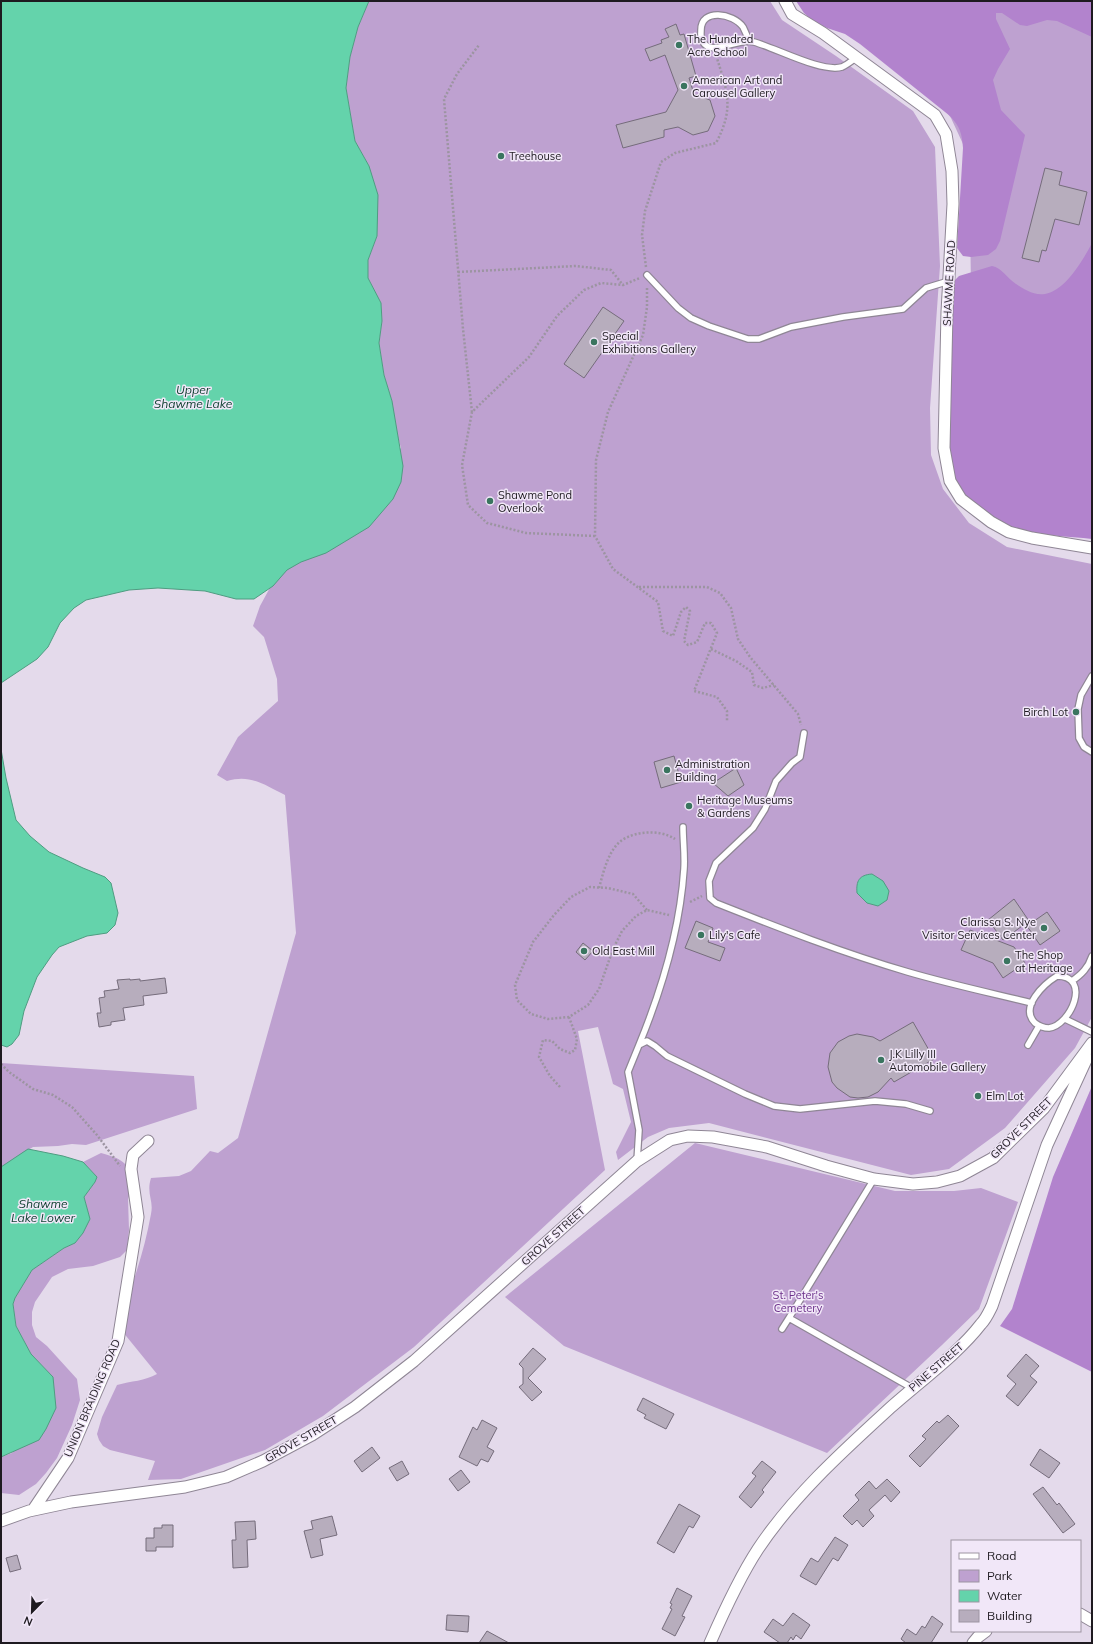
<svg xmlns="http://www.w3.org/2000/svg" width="1093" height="1644" font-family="Mulish,sans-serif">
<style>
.green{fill:#bea1d0}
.forest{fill:#b283cd}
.water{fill:#64d3ab;stroke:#4f9c81}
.building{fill:#b7adbd;stroke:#756c7b}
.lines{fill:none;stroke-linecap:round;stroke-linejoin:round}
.service-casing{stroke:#8f8695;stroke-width:8}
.minor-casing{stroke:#8f8695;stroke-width:13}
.path{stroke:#9c94a1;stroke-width:2.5;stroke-dasharray:2 2;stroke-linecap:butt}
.service{stroke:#fff;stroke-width:5.5}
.minor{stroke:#fff;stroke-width:11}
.poi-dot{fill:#3a755f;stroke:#f1e7f8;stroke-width:1.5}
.labels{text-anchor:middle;stroke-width:3;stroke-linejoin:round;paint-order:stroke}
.poi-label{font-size:11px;fill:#1e1a20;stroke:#f1e7f8;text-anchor:start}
.street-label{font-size:11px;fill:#1e1a20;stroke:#f1e7f8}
.park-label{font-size:11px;fill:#6c318a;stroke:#f1e7f8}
.water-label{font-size:12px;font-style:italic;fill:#114232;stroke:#f1e7f8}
</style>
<rect width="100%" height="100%" fill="#e4daeb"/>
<path class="green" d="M369 1H770L782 20 836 56 913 111 935 147 940 266 930 408 931 455 943 489 969 523 1007 547 1092 564V1017L1075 1048 1005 1128 949 1169 911 1175 709 1123 669 1128 648 1137 618 1160 616 1152 631 1122 623 1089 613 1084 598 1027 578 1031 605 1170 414 1347 323 1416 265 1450 181 1479 148 1480 155 1461 110 1450 103 1446 99 1440 97 1434 102 1417 117 1385C131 1381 145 1381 157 1374L118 1326C131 1289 144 1253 151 1214 154 1200 146 1194 151 1178L179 1176 191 1171 210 1151 218 1153 238 1138 296 933 285 795C264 785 251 774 227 781L217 775 238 737 278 701 277 679 264 637 253 626 260 606 278 573 401 448 395 427 392 401 384 375 379 343 382 321 381 303 368 278V260L377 236 369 166 355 141 346 88 350 57 358 27Z
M1092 1V538L971 287 969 157 951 118 929 89 820 13Z
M1 1063 194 1076 197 1109 86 1145 72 1144 58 1146 33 1147 1 1167Z
M695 1143 895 1191H954L981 1188 1018 1202 979 1309 942 1345 827 1453 564 1346 505 1297Z
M101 1153C121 1159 125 1160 135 1179L128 1199 129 1230 127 1250 120 1257 93 1266 68 1269 52 1277 35 1302 32 1312V1325L36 1337 47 1346 77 1379 80 1400 72 1425 57 1458 46 1473 36 1484 19 1495 1 1493V1457L12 1453 53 1377 31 1354 16 1326 13 1304 14 1298 32 1270 64 1248 75 1243 90 1219 84 1197 95 1182 97 1177 83 1162Z"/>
<path class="forest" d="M796 1H1092V37L1057 21 1047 20 1027 26 1020 25 1002 13H996V19L1010 49 998 69 993 80 1001 110 1025 135 1000 241 996 249 988 255 971 257 963 256 957 248 963 148C962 133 960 127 950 116L860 44 845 34 827 28 813 21 804 13Z
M1092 243V539C1068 536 1033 536 1011 527 999 522 969 501 962 491 943 462 949 411 950 378 951 347 952 317 953 286L955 280 959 276 992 266C1002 268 1007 278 1016 284 1024 289 1034 296 1045 294 1065 291 1083 260 1092 243Z
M1092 1086V1372L1000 1326 1012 1309 1053 1177Z"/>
<path class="water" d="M1 1H369L358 27 350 57 346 88 355 141 369 166 378 195 377 236 368 260V278L381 303 382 321 379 343 384 375 392 401 403 466 401 482 393 499 369 527 326 553 301 562 287 570 273 586 254 599H236L205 591 158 588 129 590 86 600 74 608 60 623 48 647 37 659 1 683Z
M1 749 6 778 16 820 30 836 49 852 83 868 105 877 111 883 118 913 115 925 107 933 87 936 59 947 52 955 37 977 24 1011 19 1035 12 1044 7 1047 1 1045Z
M872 874 883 881 889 891 887 900 878 906 867 903 857 893C856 881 859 875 872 874Z
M28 1149 63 1156 83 1162 97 1177 95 1182 84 1197 90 1219 83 1233 75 1243 64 1248 32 1270 15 1298 13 1304 16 1326 31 1354 53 1377 56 1408 46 1429 39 1440 1 1457V1167Z"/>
<path class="building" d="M676 24 680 35 684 34 696 76 689 78 694 94 710 100 715 116 708 131 693 135 678 127 664 130V137L623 148 616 125 666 112 678 90 665 55 650 61 645 49 662 43 661 40 669 37 665 29Z
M1045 168 1062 172 1059 185 1087 192 1079 225 1055 219 1046 251 1042 250 1039 262 1022 258Z
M603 307 624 321 584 378 564 364Z
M674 756 681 782 661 788 654 762Z
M736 768 744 785 728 796 713 783Z
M1014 899 1029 921 1003 940 988 920Z
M1047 912 1060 931 1040 945 1027 926Z
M696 921 713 928 708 942 725 948 720 961 685 948Z
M970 930 1014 947 1025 963 1003 978 993 963 961 950Z
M583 943 593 951 585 960 576 952Z
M165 978 167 993 143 996 144 1005 123 1008 125 1020 111 1022V1025L99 1027 97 1013H101L99 998 105 997 104 991 119 989 117 980 130 979V980L140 979V981Z
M913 1022 934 1059 894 1082 891 1078 878 1092 868 1097 858 1098 850 1097 837 1088 832 1082 828 1067 830 1053 838 1042 849 1036 857 1034 873 1037 880 1041Z
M533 1348 546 1359 528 1378 542 1392 532 1401 519 1387 523 1384V1368L519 1364Z
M1026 1354 1039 1366 1030 1376 1037 1382 1018 1406 1006 1396 1016 1384 1007 1376Z
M643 1398 674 1414 666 1429 644 1418 646 1415 637 1410Z
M948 1415 959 1426 920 1467 909 1456 926 1439 922 1436 937 1421 939 1423Z
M482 1420 497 1428 487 1447 494 1451 488 1462 481 1459 477 1466 459 1457 473 1427 477 1430Z
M372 1447 380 1458 362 1472 354 1461Z
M1040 1449 1060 1463 1049 1478 1030 1465Z
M402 1461 409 1474 397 1481 389 1468Z
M762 1461 776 1472 762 1490 764 1492 751 1508 739 1497 756 1476 752 1473Z
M461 1470 470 1482 458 1491 449 1479Z
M887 1479 900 1492 891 1502 885 1495 869 1510 874 1516 863 1527 857 1520 852 1525 843 1516 859 1500 855 1495 869 1481 876 1489Z
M1043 1487 1057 1505 1059 1503 1075 1524 1063 1533 1033 1494Z
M679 1504 700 1516 693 1528 689 1526 674 1553 657 1543Z
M332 1516 337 1535 320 1539 323 1555 311 1558 304 1531 313 1529 311 1521Z
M255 1521 256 1539 247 1540 248 1567 233 1568 232 1540H236L235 1522Z
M162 1525H173V1547H156V1551H146V1538H154V1528H162Z
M835 1537 848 1545 838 1561 833 1558 816 1585 800 1576 811 1558 818 1562Z
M17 1555 21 1569 10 1572 6 1558Z
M677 1588 692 1596 682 1616 685 1617 675 1636 662 1629 672 1609 670 1608 672 1604 670 1603Z
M793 1613 810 1625 801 1639 796 1635 793 1640 791 1637 787 1643H780L764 1632 773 1619 783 1626Z
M447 1615 469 1616 468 1632 446 1630Z
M932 1616 943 1624 931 1643H906L901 1639 907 1629 916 1635 922 1626 925 1628Z
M487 1631 509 1643H479Z"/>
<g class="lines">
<defs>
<path id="service" d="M749 40C747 36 745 31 743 27 733 13 701 8 701 30 701 34 700 39 703 42 711 57 740 37 754 42 776 48 822 73 842 67 847 65 853 60 857 57
M647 275 678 308 691 318 709 326 748 339H759L791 327 843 317 903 309 926 288 949 281
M1092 676 1081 695 1078 709 1079 738 1084 747 1092 752
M804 733 800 757 792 763 776 781 765 809 753 828 716 863 709 881 710 898 716 903C779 928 843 953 908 972 949 984 991 993 1032 1003
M1057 976C1092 976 1071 1025 1049 1028 1044 1028 1039 1026 1035 1023 1019 1007 1044 984 1057 976Z
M1072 981C1082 974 1088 968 1092 956
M1065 1019 1092 1032
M639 1045C662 989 680 930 684 869 685 855 683 841 683 827
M1028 1045 1039 1026
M637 1161 639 1130 628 1072 639 1045 647 1041 655 1046 667 1056 745 1094 774 1106 800 1109 875 1101 906 1104 930 1111
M874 1179 789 1318 912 1388
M782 1329 789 1318"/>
<path id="minor" d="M785 1 792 14 823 33 935 115 946 134 952 171 953 204 947 312 944 448 950 481 961 499 991 522 1009 532 1032 538 1092 548
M33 1510 68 1458 118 1341 138 1217 131 1169 133 1155 148 1141
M1 1521 29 1511 71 1502 185 1487 226 1477 263 1461 312 1435 355 1407 414 1361 637 1161 670 1140 688 1136 713 1137 767 1147 826 1166 874 1179 913 1184 937 1182 960 1176 993 1158 1044 1108 1092 1043
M1080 1614 1092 1621
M710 1643C724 1611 739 1578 758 1549 794 1495 843 1451 890 1408 919 1382 958 1354 981 1324 986 1319 989 1312 992 1306L1047 1145 1087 1058
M973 1643 978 1637 986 1631"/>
</defs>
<use href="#service" class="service-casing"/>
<use href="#minor" class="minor-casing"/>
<path class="path" d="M646 267 642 235 645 211 661 162 675 153 716 143C735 107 727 91 716 55
M458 272 576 266 611 270 623 285
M647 288V307L643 335 608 412 596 460 595 536 613 569 658 602 663 631 673 636 681 612 686 607 690 611 684 641 688 645 697 642 705 623H711L717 633 694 691 717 697 727 711V721
M472 412 463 329 444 99 457 74 479 45
M595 536 526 533 487 523 468 505 462 465 472 412 529 357 557 316 584 290 601 283 623 285 640 278
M639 587H707L720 593 731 608 738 639 750 657 798 714 801 725
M711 649 736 661 752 672 754 685 763 688 774 685
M599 888C603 874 606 859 615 847 626 831 659 828 675 839
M690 902 702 896
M647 910 633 894 608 888 590 887 571 897 554 915 533 942 515 985 517 1000 531 1014 548 1019 569 1017 588 1005 599 989 613 949 622 931 636 916 647 910 669 915
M1 1064 9 1072 33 1089 53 1095 72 1107 97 1135 120 1166
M560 1087 550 1076 539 1057 543 1040 552 1041 560 1049 570 1053 575 1050 577 1039 569 1017"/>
<use href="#service" class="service"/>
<use href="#minor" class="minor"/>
</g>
<g class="poi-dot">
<circle cx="679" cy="45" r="4"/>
<circle cx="684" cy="86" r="4"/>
<circle cx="501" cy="156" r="4"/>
<circle cx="594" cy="342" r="4"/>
<circle cx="490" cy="501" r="4"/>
<circle cx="1076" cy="712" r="4"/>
<circle cx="667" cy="770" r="4"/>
<circle cx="689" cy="806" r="4"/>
<circle cx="1044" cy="928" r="4"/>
<circle cx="701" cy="935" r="4"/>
<circle cx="584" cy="951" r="4"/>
<circle cx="1007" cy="961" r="4"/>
<circle cx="881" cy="1060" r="4"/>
<circle cx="978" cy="1096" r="4"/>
</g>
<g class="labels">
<g class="poi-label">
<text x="687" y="43">The Hundred<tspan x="687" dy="13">Acre School</tspan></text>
<text x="692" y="84">American Art and<tspan x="692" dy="13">Carousel Gallery</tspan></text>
<text x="509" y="160">Treehouse</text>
<text x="602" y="340">Special<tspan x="602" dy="13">Exhibitions Gallery</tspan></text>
<text x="498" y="499">Shawme Pond<tspan x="498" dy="13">Overlook</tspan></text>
<text x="1068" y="716" text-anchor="end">Birch Lot</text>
<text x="675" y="768">Administration<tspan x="675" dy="13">Building</tspan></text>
<text x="697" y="804">Heritage Museums<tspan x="697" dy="13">&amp; Gardens</tspan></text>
<text x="1036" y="926" text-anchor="end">Clarissa S. Nye<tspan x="1036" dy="13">Visitor Services Center</tspan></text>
<text x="709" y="939">Lily's Cafe</text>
<text x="592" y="955">Old East Mill</text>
<text x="1015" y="959">The Shop<tspan x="1015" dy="13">at Heritage</tspan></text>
<text x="889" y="1058">J.K Lilly III<tspan x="889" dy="13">Automobile Gallery</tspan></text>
<text x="986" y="1100">Elm Lot</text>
</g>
<g class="street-label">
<text transform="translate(949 283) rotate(-87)" y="4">SHAWME ROAD</text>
<text transform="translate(1021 1128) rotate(-45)" y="4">GROVE STREET</text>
<text transform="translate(553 1236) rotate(-42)" y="4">GROVE STREET</text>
<text transform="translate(936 1367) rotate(-41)" y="4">PINE STREET</text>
<text transform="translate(92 1398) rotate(-67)" y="4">UNION BRAIDING ROAD</text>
<text transform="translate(301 1439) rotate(-30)" y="4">GROVE STREET</text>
</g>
<g class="park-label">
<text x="798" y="1299">St. Peter's<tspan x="798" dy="13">Cemetery</tspan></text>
</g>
<g class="water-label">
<text x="193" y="394">Upper<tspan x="193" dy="14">Shawme Lake</tspan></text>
<text x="43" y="1208">Shawme<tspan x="43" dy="14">Lake Lower</tspan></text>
</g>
</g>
<rect width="1093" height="1644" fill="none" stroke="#1e1a20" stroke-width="4"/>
<rect x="951" y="1540" width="130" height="92" fill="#f1e7f8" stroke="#9d95a2"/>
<rect x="959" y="1553" width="20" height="6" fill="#ffffff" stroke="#9d95a2"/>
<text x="987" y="1560" font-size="12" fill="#1e1a20">Road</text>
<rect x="959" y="1570" width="20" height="12" fill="#bea1d0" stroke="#9d95a2"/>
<text x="987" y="1580" font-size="12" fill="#1e1a20">Park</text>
<rect x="959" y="1590" width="20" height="12" fill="#64d3ab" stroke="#9d95a2"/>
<text x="987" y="1600" font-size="12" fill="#1e1a20">Water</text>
<rect x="959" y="1610" width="20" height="12" fill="#b7adbd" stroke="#9d95a2"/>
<text x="987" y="1620" font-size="12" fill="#1e1a20">Building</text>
<g transform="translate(32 1612) rotate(203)" stroke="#f1e7f8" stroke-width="3" paint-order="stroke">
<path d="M0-3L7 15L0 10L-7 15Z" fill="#1e1a20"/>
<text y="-6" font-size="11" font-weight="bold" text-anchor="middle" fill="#1e1a20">N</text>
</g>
</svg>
